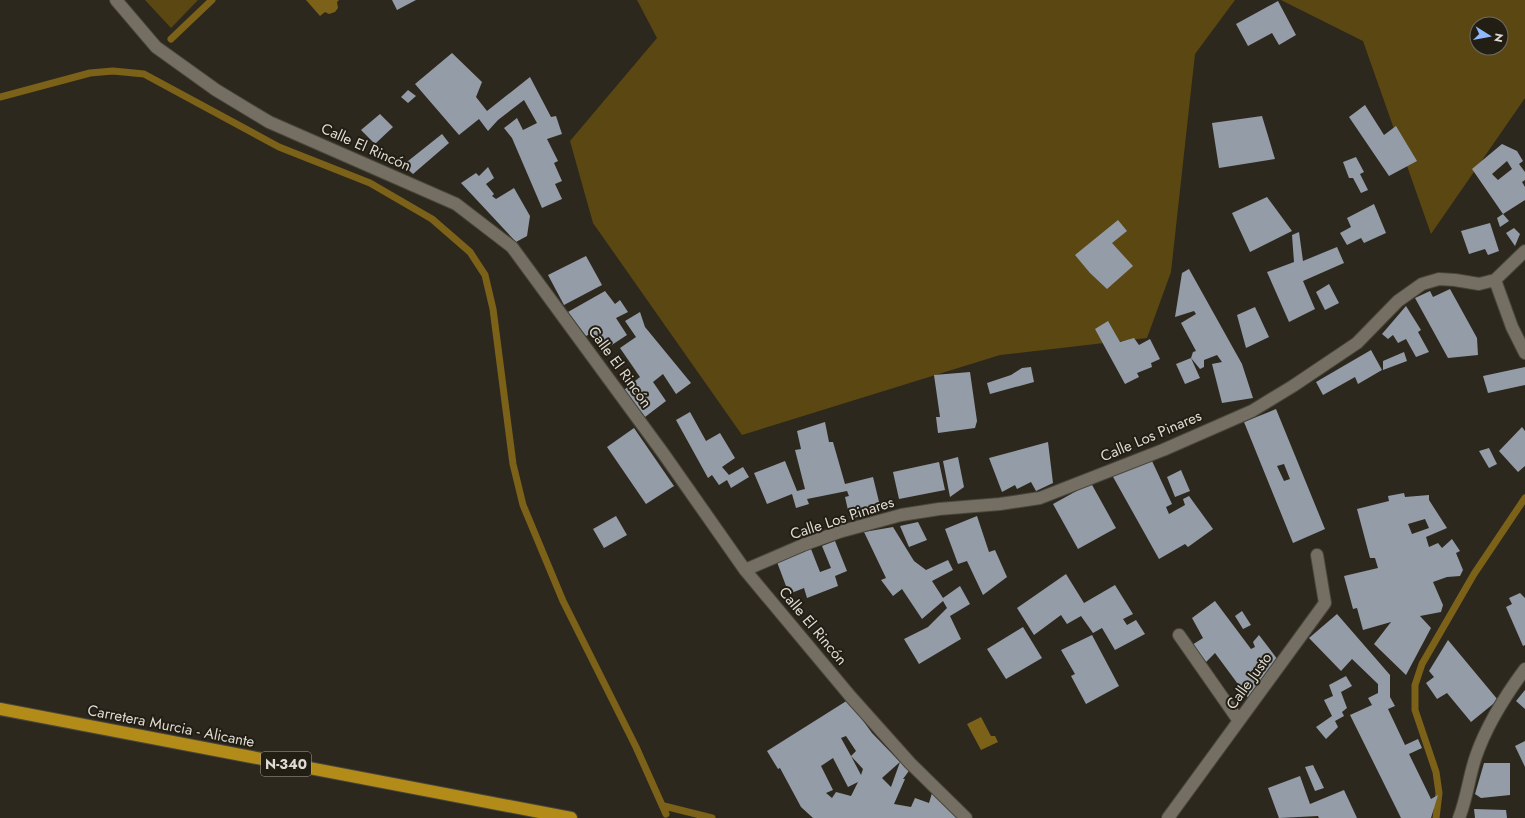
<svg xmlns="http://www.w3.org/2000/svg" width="1525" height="818" font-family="Jost,sans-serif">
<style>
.green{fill:#5b4712;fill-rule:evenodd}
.water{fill:#7c6118}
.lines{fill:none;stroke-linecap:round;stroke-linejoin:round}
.stream{stroke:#7c6118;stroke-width:7}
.building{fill:#949ca8;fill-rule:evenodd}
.minor-casing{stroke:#49463c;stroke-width:14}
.highway-casing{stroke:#49463c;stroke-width:14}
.minor{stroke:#746f62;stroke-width:12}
.highway{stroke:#b28b18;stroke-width:12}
.labels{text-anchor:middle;stroke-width:4;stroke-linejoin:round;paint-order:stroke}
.shield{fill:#231e14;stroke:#a6a29a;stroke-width:1}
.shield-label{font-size:14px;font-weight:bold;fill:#dedbd4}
.street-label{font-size:15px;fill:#dedbd4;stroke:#231e14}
</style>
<rect width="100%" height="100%" fill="#2d281d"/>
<path class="green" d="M145 0H198L171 28Z
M637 0H1235L1195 54 1171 272 1147 338 1000 355 742 435 593 223 570 141 657 38Z
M1281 0H1525V98L1431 234 1363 41ZM1477 24H1501V48H1477Z"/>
<path class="water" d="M306 0H339L337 2 338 8 335 12 329 14 325 12 320 16Z
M981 717 991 736H995L998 742 981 750 967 724Z"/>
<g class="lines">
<path class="stream" d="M171 39 212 0
M0 97 90 73 113 71 144 74 279 147 370 183 432 219 470 252 485 275 493 309 513 464 523 505 563 601 636 747 666 814
M664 806 712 818
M1436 818 1439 793 1436 772 1415 710V685L1422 664 1474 574 1525 498"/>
</g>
<path class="building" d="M392 0H416L397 10Z
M1278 1 1296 35 1279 45 1272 33 1248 46 1236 24Z
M452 53 482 82 476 97 487 111 530 77 551 117 556 116 562 134 547 139 558 161 554 163 562 181 555 184 562 199 542 208 512 138 504 128 517 118 523 130 537 123 524 100 498 120 488 131 479 119 459 135 415 84Z
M408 90 416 96 408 103 401 97Z
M1365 105 1384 135 1396 126 1417 161 1389 176 1349 117Z
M380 114 393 127 375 144 361 130Z
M1262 116 1275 159 1219 168 1212 123Z
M442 134 449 143 413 174 403 165Z
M1502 144 1517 151 1523 161 1519 164 1525 172V180L1522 182 1525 187V200L1503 214 1472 169ZM1507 161 1512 169 1498 180 1492 174Z
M1356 157 1364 172 1360 174 1368 190 1361 193 1353 178H1349L1343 162Z
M488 167 494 178 486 184 494 194 492 196 496 199 514 188 530 216 527 236 516 242 461 183 476 173 479 176Z
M1267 197 1292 231 1250 252 1232 213Z
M1374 204 1386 233 1364 243 1361 238 1347 245 1340 233 1351 227 1347 218Z
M1503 214 1509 221 1500 227 1497 218Z
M1118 220 1127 231 1112 243 1133 266 1107 289 1090 273 1075 255Z
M1490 223 1499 251 1488 255 1485 249 1469 254 1461 231Z
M1514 228 1520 234 1515 246 1506 233Z
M1299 232 1303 261 1337 247 1344 263 1303 281 1315 309 1289 322 1267 272 1294 262 1292 235Z
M586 256 602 285 564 305 548 275Z
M1189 269 1242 364 1253 398 1222 403 1212 364 1222 362 1217 355 1204 360V367L1200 369 1191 358 1193 352 1196 351 1181 323 1196 314 1194 311 1175 317 1182 273Z
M1329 284 1339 303 1325 310 1316 292Z
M1450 289 1477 338 1478 355 1448 358 1415 298 1430 291 1433 297Z
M605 291 615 304 620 300 628 312 616 318 627 335 601 352 590 334 586 336 568 312Z
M1406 306 1421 330 1418 332 1429 352 1416 357 1406 339 1398 343 1393 335 1388 339 1382 334Z
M1255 307 1269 337 1246 348 1237 315Z
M640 312 645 327 691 383 676 394 663 374 653 382 666 401 645 417 624 390 640 377 620 348 636 337 625 321Z
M1108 321 1120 342 1134 338 1139 345 1150 339 1160 359 1151 363 1152 367 1137 373 1139 377 1125 384 1095 329Z
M1371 350 1382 370 1358 384 1355 377 1323 395 1316 382Z
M1404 352 1407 361 1383 370V361Z
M1191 358 1200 378 1185 384 1176 364Z
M1031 367 1034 382 990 394 987 383 1011 375 1022 368Z
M1525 367V385L1488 393 1483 376Z
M970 372 977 421 975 428 938 433 936 417H940L934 375Z
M1276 409 1325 529 1293 543 1244 422ZM1284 464 1290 479 1284 481 1277 466Z
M690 412 706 441 720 433 735 458 722 467 729 475 743 467 749 477 731 488 727 480 719 485 712 475 708 478 676 420Z
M825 422 829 442H833L845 484 873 477 881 510 850 519 845 497 849 496 847 491 807 499 809 504 796 508 792 494 767 504 754 473 785 461 797 491 805 489 795 450 801 449 797 431Z
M1522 427 1525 431V466L1518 472 1499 451Z
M634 428 674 486 646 504 607 447Z
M1048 442 1053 483 1036 491 1031 482 1017 489 1015 485 1002 492 989 458Z
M1489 448 1497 464 1489 468 1479 451Z
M958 457 964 487 950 497 943 461Z
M1152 461 1172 504 1166 507 1169 514 1185 505 1183 499 1189 496 1213 529 1188 547 1185 544 1159 559 1112 475Z
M939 462 945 490 899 499 893 472Z
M1181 470 1190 491 1175 497 1167 477Z
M1091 483 1116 528 1078 549 1053 504Z
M1404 493 1405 497 1429 495V500L1447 528 1426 537 1429 547 1438 543 1442 548 1452 539 1460 551 1456 553 1463 570 1460 576 1447 577 1433 582 1443 605 1441 612 1420 616 1431 628 1406 675 1374 644 1391 622 1363 630 1357 608 1353 609 1344 576 1378 568 1375 558H1370L1357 509 1389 501 1388 496ZM1425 519 1429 528 1412 534 1408 524Z
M616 516 627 535 604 548 593 529Z
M977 516 989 552 995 550 1007 577 983 595 967 561 958 564 945 529Z
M918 522 927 540 909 547 900 526Z
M893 527 914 561 926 570 948 560 953 570 932 581 943 598 960 586 970 604 950 616 961 639 919 664 904 639 928 627 947 608 943 601 922 619 902 589 893 596 881 580 886 578 864 532Z
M835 541 847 571 835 576 838 586 807 598 804 588 789 594 777 562 811 549 820 572 831 568 822 546Z
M1066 574 1084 603 1115 585 1133 614 1123 619 1127 625 1136 620 1145 634 1115 650 1102 628 1093 633 1081 616 1067 624 1061 615 1034 635 1017 608Z
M1520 593 1525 598V645L1523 646 1506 607 1512 604 1509 598Z
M1215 601 1251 649 1255 647 1253 642 1259 635 1278 660 1249 699 1215 653 1206 662 1192 645 1203 638 1192 618Z
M1242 611 1251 625 1243 629 1235 616Z
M1337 614 1390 675V697L1395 706 1388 709 1405 745 1418 739 1422 748 1409 754 1431 799 1438 795 1431 818H1401L1350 715 1372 705 1368 698 1378 693V684L1352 659 1341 671 1309 638Z
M1023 627 1042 658 1006 679 987 649Z
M1092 635 1119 686 1086 704 1071 676 1075 674 1061 650Z
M1448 640 1498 700 1471 722 1447 693 1437 699 1426 683 1434 677 1429 671Z
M1346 676 1352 686 1341 692 1347 708 1342 712 1344 716 1335 721 1338 727 1326 739 1316 727 1332 716 1324 700 1333 696 1329 685Z
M1525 690V709L1516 701Z
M848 700 872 733 900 762 902 758 911 768 903 779H905L894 804 911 807 915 798 929 803 932 793 965 818H813L801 807 780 768 778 769 767 751ZM846 736 856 751 851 756 841 738ZM851 756 863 769 861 775ZM833 758 848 787 858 782 851 796 836 792 832 798 826 793 833 790 821 766ZM900 762 891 787 882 778Z
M1525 741V767L1515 746Z
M1484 763H1510V795L1481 798 1475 794Z
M1313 765 1324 788 1315 791 1305 767Z
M1300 776 1310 804 1344 790 1357 818H1319L1318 816 1279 818 1268 788Z
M1474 809 1506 810 1507 818H1475Z"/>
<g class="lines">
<defs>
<path id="minor" d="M116 0 156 47 216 90 269 122 456 204 512 247 663 453 745 570 851 697 910 763 966 818
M1495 280 1512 327 1525 353
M745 570 803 545 839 532 901 515 939 509 1000 504 1040 498 1163 450 1252 411 1293 386 1357 343 1398 301 1422 284 1439 279 1455 280 1479 284 1495 280 1525 251
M1179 635 1239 721
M1168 818 1325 603 1317 555
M1459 818C1467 798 1469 776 1476 756 1487 724 1505 696 1525 669"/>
<path id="highway" d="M0 709 571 818"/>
</defs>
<use href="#minor" class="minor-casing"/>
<use href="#highway" class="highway-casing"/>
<use href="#minor" class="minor"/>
<use href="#highway" class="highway"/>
</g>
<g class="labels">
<rect class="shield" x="261" y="752" width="50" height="24" rx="3"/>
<g class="shield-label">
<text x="286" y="769">N-340</text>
</g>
<g class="street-label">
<text transform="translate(366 147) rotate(24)" y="5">Calle El Rincón</text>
<text transform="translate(620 367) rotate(54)" y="5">Calle El Rincón</text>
<text transform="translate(1151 436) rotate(-23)" y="5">Calle Los Pinares</text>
<text transform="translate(842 518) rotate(-18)" y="5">Calle Los Pinares</text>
<text transform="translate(813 626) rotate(50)" y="5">Calle El Rincón</text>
<text transform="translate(1249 681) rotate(-54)" y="5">Calle Justo</text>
<text transform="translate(171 726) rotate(11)" y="5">Carretera Murcia - Alicante</text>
</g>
</g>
<g transform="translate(1489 36) rotate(101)"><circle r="19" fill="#231e14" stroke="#6e6a61"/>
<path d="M0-3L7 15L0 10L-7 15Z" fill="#90b8fd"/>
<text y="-6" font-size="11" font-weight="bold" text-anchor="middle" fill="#dedbd4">N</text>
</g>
</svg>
